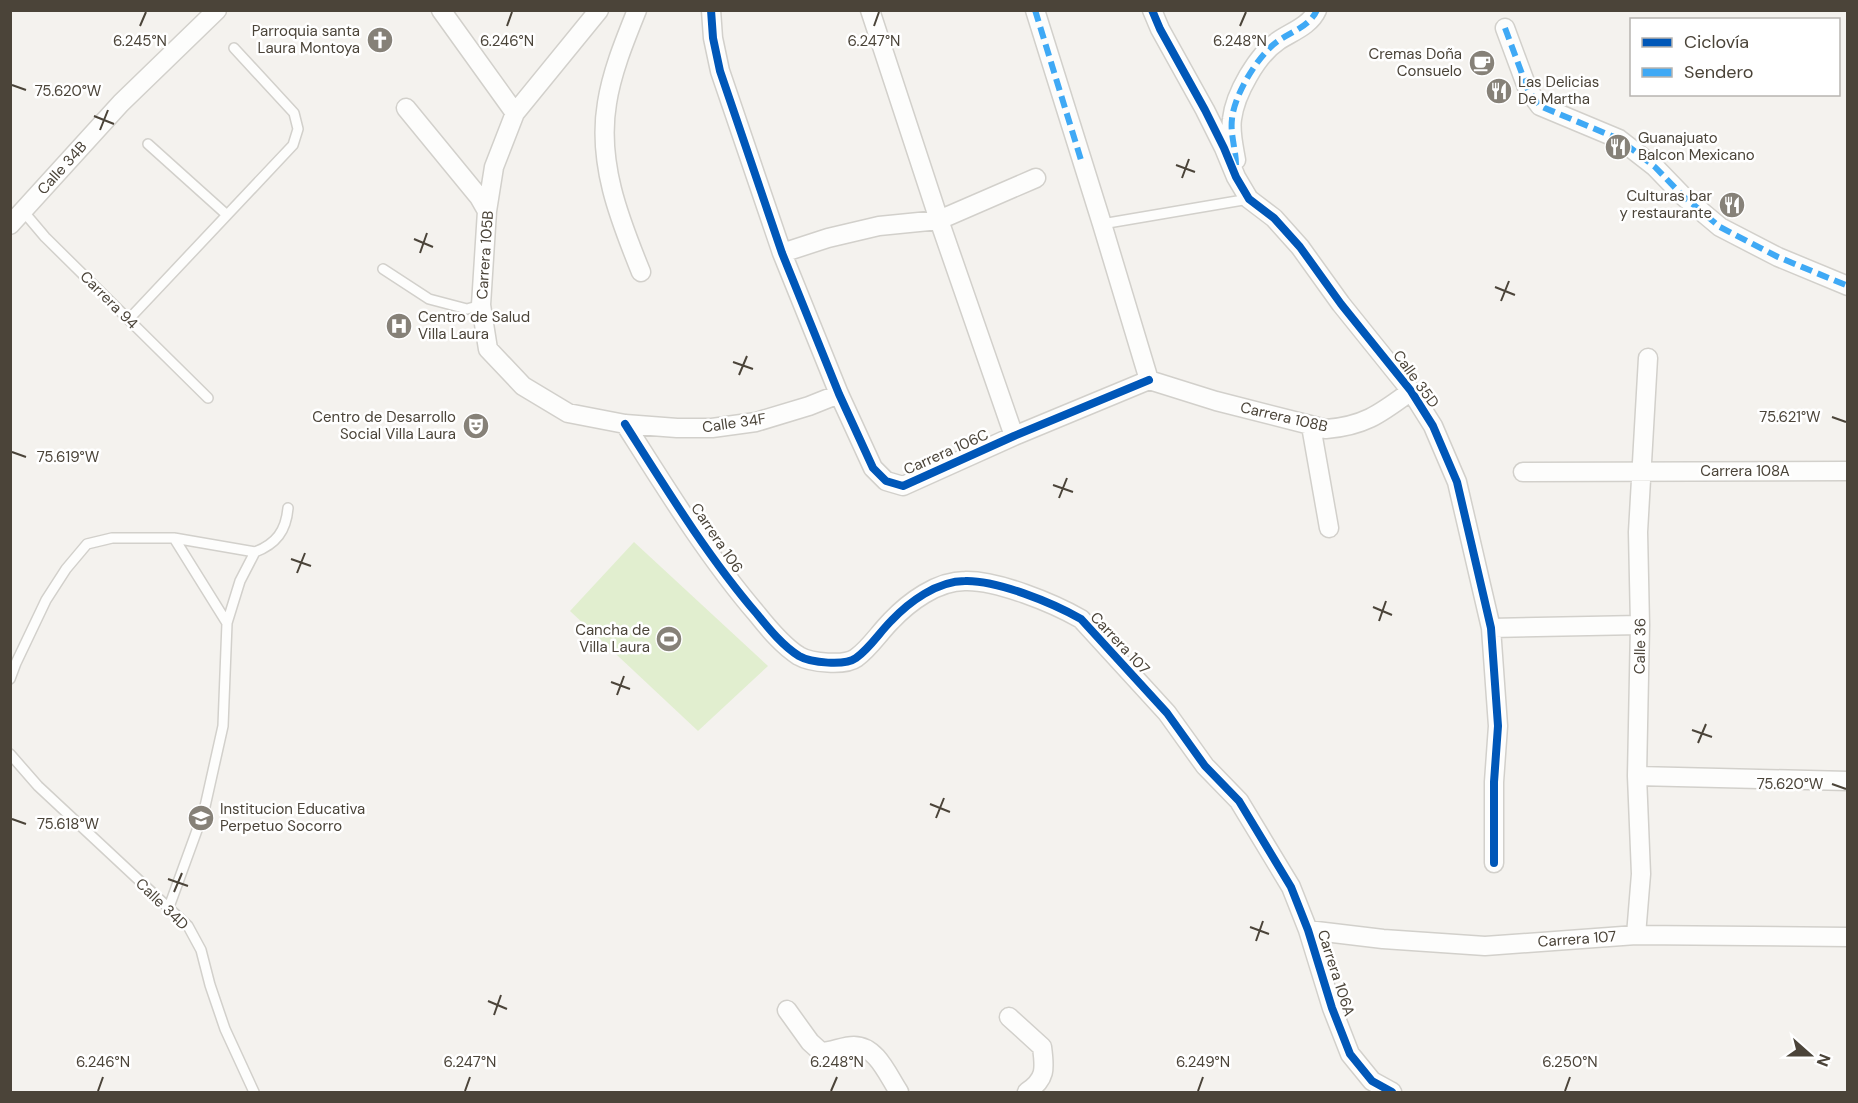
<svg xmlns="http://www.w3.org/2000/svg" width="1858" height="1103" font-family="'DM Sans',sans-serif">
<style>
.green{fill:#e1eecf}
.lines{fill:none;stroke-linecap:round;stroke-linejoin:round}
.lane-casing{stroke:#d2d0cb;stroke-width:12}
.street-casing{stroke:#d2d0cb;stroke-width:21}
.lane{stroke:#fdfdfc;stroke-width:9}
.street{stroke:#fdfdfc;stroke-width:18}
.quiet{stroke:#3fa9f5;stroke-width:6;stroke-dasharray:12 6;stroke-linecap:butt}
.cycleway-casing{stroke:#fff;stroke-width:11}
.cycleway{stroke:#0057b8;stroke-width:8}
.ticks{fill:none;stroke:#4b4439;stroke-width:2}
.labels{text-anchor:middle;stroke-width:5;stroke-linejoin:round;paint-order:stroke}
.poi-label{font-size:15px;fill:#4b4439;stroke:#fff;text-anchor:end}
.street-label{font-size:15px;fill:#4b4439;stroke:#fff}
.ticks-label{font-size:15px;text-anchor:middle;fill:#4b4439;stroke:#fff;stroke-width:5;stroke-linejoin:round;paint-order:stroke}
</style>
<rect width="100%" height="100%" fill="#f4f2ee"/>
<path class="green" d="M634 542 768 666 698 731 570 611Z"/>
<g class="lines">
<defs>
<path id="lane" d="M148 144 227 215
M23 211 45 237 208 398
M1102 224 1249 199
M383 269 429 299 467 309 481 305
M129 319 293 145 298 129 294 113 234 48
M174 538 227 623
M10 679 16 663 46 600 66 569 87 544 112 538H174L255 552C276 544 286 531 288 508
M10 754 38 786 188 926 201 950 210 985 225 1029 254 1092
M169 907 204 811 223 726 227 623 240 581 255 552"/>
<path id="street" d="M441 10 515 113
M599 10 515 113 494 167 487 211 481 305 488 349 523 386 568 413 625 424 677 428H712L756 422 809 406 839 394
M637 10C625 40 612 71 607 103 597 162 619 218 641 272
M711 10 713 38 720 71 782 253 839 394 873 468 886 481 903 486 1014 436 1149 380
M870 10 939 220 1014 436
M1035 10 1102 224 1149 380
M1152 10 1160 29 1205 110 1224 148 1236 177 1249 199 1274 218 1300 247 1341 304 1411 391 1433 426 1457 482 1491 628 1498 726 1494 782V863
M1505 28 1528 90 1540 106 1619 139 1655 167 1683 196 1720 227 1778 257 1848 286
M406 108 479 197 487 211
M1236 160C1234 148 1230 132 1232 119 1235 94 1257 55 1278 41 1291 32 1310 26 1317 10
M10 225 121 103 217 10
M782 253 828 238 879 226 939 220 1036 178
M1149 380 1216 401 1326 429C1365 426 1381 413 1411 391
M625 424C665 487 708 557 757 614 769 629 783 646 799 656 811 663 845 666 856 658 870 648 879 633 891 621 909 602 937 581 965 581 997 580 1053 603 1081 619L1167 713 1205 766 1239 801 1291 887 1308 930 1332 1008 1350 1054 1372 1081 1392 1092
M1311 426 1329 528
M1523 472 1848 471
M1491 628 1640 625
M1637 776 1848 781
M1308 930 1383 939 1485 946 1636 935 1848 937
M1636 935 1641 874 1637 776 1640 625 1638 532 1648 358
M787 1010 810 1042 821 1052C832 1052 843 1046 854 1046 877 1046 888 1076 899 1092
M1009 1017 1042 1047C1045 1069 1046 1079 1027 1092"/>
</defs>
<use href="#lane" class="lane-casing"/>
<use href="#street" class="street-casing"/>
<use href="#lane" class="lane"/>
<use href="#street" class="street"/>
<path class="quiet" d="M1035 10 1081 160
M1505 28 1528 90 1540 106 1619 139 1655 167 1683 196 1720 227 1778 257 1848 286
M1236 165C1236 150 1230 134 1232 119 1234 95 1258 55 1278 41 1291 32 1310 26 1317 10"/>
<defs>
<path id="cycleway" d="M711 10 713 38 720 71 782 253 839 394 873 468 886 481 903 486 1014 436 1149 380
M1152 10 1160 29 1205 110 1224 148 1236 177 1249 199 1274 218 1300 247 1341 304 1411 391 1433 426 1457 482 1491 628 1498 726 1494 782V863
M625 424C665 487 708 557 757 614 769 629 783 646 799 656 811 663 845 666 856 658 870 648 879 633 891 621 909 602 937 581 965 581 997 580 1053 603 1081 619L1167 713 1205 766 1239 801 1291 887 1308 930 1332 1008 1350 1054 1372 1081 1392 1092"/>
</defs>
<use href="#cycleway" class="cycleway-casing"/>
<use href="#cycleway" class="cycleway"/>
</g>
<path class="ticks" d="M140 26 146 12M507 26 512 12M874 26 879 12M1240 26 1246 12M12 85 26 90M94 116 114 124M100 130 108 110M1176 165 1195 172M1182 178 1189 159M414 239 433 247M420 253 427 233M1495 287 1515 295M1501 301 1509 281M733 362 753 369M739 375 747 356M1832 417 1846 422M12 452 26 457M1053 485 1073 492M1059 498 1067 478M291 559 311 566M297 573 305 553M1373 607 1392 615M1379 621 1386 601M611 682 630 689M617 695 624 676M1692 730 1712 737M1698 743 1706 724M1832 784 1846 789M930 804 950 812M936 818 944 798M12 819 26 824M168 879 188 886M174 892 182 873M1250 927 1269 934M1256 941 1263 921M488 1001 507 1009M494 1015 501 995M98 1091 103 1077M465 1091 470 1077M831 1091 837 1077M1198 1091 1203 1077M1565 1091 1570 1077"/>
<defs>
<symbol id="church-disc" viewBox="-11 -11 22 22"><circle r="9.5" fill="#868178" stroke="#fff"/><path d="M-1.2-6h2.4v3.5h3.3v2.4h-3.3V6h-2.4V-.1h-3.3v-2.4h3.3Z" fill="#fff"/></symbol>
<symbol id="cafe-disc" viewBox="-11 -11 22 22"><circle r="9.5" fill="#868178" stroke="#fff"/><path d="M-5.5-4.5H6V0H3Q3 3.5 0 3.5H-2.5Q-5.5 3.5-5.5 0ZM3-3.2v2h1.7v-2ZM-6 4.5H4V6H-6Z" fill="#fff"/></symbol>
<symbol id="restaurant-disc" viewBox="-11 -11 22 22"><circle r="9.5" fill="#868178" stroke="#fff"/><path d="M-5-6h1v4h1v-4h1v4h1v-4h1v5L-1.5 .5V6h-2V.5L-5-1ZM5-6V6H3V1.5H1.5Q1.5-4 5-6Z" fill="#fff"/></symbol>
<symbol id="hospital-disc" viewBox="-11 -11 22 22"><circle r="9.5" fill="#868178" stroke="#fff"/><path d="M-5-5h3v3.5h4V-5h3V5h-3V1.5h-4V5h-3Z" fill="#fff"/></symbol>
<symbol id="theatre-disc" viewBox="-11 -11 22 22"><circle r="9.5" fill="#868178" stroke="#fff"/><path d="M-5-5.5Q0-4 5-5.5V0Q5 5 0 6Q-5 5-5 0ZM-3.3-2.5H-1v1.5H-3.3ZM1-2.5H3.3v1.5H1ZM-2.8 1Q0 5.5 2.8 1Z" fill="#fff"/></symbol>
<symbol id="stadium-disc" viewBox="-11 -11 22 22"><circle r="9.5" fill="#868178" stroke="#fff"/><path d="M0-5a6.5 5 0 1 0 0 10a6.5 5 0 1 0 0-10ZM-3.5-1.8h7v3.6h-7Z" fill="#fff"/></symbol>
<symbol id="school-disc" viewBox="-11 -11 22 22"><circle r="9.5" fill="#868178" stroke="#fff"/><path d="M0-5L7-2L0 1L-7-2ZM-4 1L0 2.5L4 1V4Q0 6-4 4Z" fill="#fff"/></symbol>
</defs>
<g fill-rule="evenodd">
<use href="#church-disc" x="365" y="25" width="30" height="30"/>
<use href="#cafe-disc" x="1467" y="48" width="30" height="30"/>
<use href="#restaurant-disc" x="1484" y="76" width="30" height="30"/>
<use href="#restaurant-disc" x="1603" y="132" width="30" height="30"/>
<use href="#restaurant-disc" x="1717" y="190" width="30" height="30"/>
<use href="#hospital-disc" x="384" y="311" width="30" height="30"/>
<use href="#theatre-disc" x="461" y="411" width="30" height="30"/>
<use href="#stadium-disc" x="654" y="624" width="30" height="30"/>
<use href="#school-disc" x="186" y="803" width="30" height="30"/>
</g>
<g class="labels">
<g class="poi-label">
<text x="360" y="36">Parroquia santa<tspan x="360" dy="17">Laura Montoya</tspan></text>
<text x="1462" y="59">Cremas Doña<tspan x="1462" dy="17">Consuelo</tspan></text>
<text x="1518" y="87" text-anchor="start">Las Delicias<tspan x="1518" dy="17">De Martha</tspan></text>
<text x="1638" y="143" text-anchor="start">Guanajuato<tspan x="1638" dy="17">Balcon Mexicano</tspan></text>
<text x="1712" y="201">Culturas bar<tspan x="1712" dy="17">y restaurante</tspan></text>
<text x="418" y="322" text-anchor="start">Centro de Salud<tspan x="418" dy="17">Villa Laura</tspan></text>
<text x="456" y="422">Centro de Desarrollo<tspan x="456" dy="17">Social Villa Laura</tspan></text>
<text x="650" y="635">Cancha de<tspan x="650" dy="17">Villa Laura</tspan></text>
<text x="220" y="814" text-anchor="start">Institucion Educativa<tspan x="220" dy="17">Perpetuo Socorro</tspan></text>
</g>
<g class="street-label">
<text transform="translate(62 168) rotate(-48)" y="5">Calle 34B</text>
<text transform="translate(485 255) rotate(-86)" y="5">Carrera 105B</text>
<text transform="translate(109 300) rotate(45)" y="5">Carrera 94</text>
<text transform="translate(1416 379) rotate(54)" y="5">Calle 35D</text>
<text transform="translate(1284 417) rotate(13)" y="5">Carrera 108B</text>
<text transform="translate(734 423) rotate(-8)" y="5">Calle 34F</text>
<text transform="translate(946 452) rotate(-24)" y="5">Carrera 106C</text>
<text x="1745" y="476">Carrera 108A</text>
<text transform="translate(717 538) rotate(56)" y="5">Carrera 106</text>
<text transform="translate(1120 643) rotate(47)" y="5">Carrera 107</text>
<text transform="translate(1640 646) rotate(-89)" y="5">Calle 36</text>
<text transform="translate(162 904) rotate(44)" y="5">Calle 34D</text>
<text transform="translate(1577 939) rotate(-4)" y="5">Carrera 107</text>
<text transform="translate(1336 973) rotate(72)" y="5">Carrera 106A</text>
</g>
</g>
<g class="ticks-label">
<text x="140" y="46">6.245°N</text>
<text x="507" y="46">6.246°N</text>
<text x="874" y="46">6.247°N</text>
<text x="1240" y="46">6.248°N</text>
<text x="68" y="96">75.620°W</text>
<text x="1790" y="422">75.621°W</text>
<text x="68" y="462">75.619°W</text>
<text x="1790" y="789">75.620°W</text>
<text x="68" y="829">75.618°W</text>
<text x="103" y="1067">6.246°N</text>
<text x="470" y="1067">6.247°N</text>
<text x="837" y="1067">6.248°N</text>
<text x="1203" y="1067">6.249°N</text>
<text x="1570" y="1067">6.250°N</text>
</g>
<rect width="1858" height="1103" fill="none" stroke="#4b4439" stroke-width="24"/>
<rect x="1630" y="18" width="210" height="78" fill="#ffffff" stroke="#b7b4b0" stroke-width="1.5"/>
<rect x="1642" y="38" width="30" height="9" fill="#0057b8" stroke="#b7b4b0" stroke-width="1.5"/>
<text x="1684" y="48" font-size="18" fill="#4b4439">Ciclovía</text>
<rect x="1642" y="68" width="30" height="9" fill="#3fa9f5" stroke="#b7b4b0" stroke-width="1.5"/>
<text x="1684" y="78" font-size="18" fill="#4b4439">Sendero</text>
<g transform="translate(1810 1055) rotate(111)" stroke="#ffffff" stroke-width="4.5" paint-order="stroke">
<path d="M0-4.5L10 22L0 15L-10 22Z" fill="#4b4439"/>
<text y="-9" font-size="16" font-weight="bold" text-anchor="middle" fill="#4b4439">N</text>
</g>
</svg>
